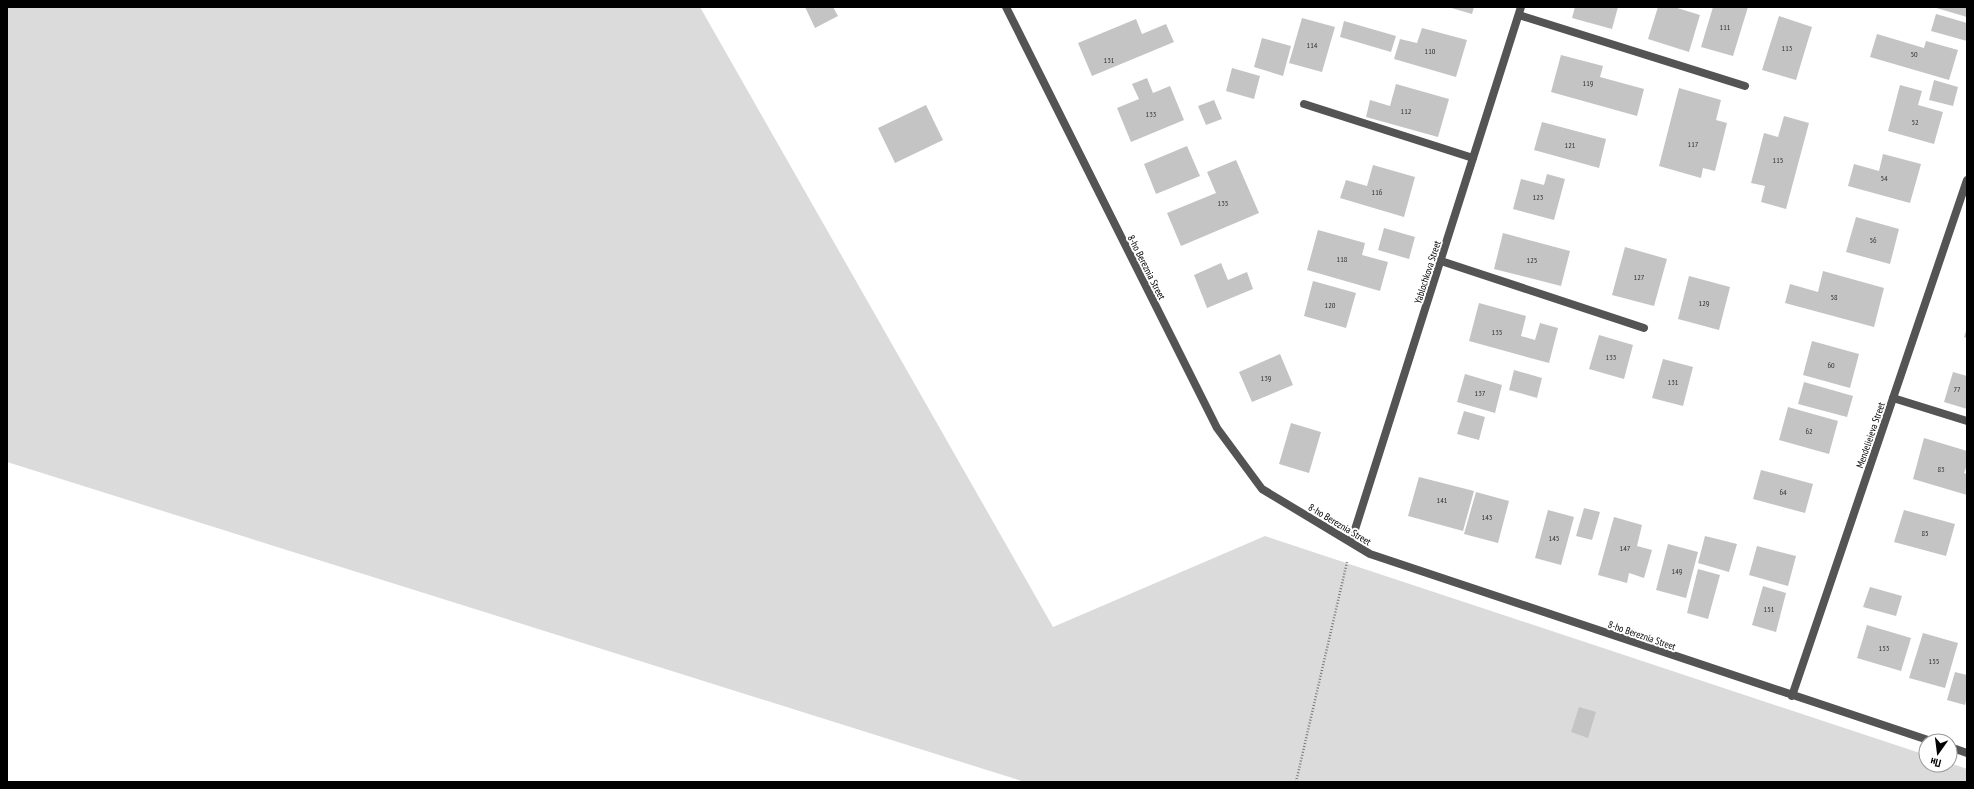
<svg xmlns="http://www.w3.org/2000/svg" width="1974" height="789" font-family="'PT Sans Narrow',sans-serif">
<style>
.green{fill:#dbdbdb}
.building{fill:#c4c4c4}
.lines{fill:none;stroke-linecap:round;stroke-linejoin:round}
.path{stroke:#767676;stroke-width:2.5;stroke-dasharray:1 2;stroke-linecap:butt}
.lane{stroke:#545454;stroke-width:8}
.street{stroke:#545454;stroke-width:8}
.labels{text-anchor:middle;stroke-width:4;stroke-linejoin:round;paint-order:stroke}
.number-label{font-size:8px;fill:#313131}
.street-label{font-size:10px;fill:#000;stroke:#fff}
</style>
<rect width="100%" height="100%" fill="#fff"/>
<path class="green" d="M7 7H700L1053 627 1265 536 1926 755V765H1950V763L1967 769V782H1025L7 462Z"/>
<path class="building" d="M805 7H833L838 16 815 28Z
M1448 7H1474L1472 14Z
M1575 7H1618L1612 29 1572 18Z
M1658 7H1674L1700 15 1689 52 1648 39Z
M1713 7H1748L1733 56 1701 47Z
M1933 7H1967V17Z
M1936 14 1967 23V41L1931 31Z
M1779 16 1812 27 1796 80 1762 70Z
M1302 18 1335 27 1322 72 1289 63Z
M1136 19 1142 34 1166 24 1174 42 1092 76 1078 43Z
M1344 21 1396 36 1391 52 1340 37Z
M1422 28 1467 40 1456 77 1394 59 1400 39 1417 43Z
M1877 34 1924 48 1926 41 1958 50 1949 80 1870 57Z
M1262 38 1291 46 1283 76 1254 67Z
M1561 55 1603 66 1600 77 1644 89 1637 116 1551 92Z
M1232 68 1260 76 1254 99 1226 91Z
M1147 78 1153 93 1170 86 1184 120 1131 142 1117 108 1139 99 1132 84Z
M1934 80 1958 87 1953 106 1929 100Z
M1396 84 1449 99 1438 137 1366 117 1370 100 1390 106Z
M1900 85 1922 91 1918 105 1943 112 1934 144 1888 131Z
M1679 88 1721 100 1716 120 1727 123 1715 171 1703 168 1701 178 1659 166Z
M1214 100 1222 119 1206 125 1198 106Z
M926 105 943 140 895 163 878 128Z
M1784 116 1809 123 1786 209 1761 202 1765 186 1751 183 1764 133 1778 137Z
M1542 122 1606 139 1599 168 1534 150Z
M1187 146 1200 176 1156 194 1144 164Z
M1883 154 1921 164 1910 203 1848 186 1854 164 1879 171Z
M1236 160 1259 213 1181 246 1167 213 1216 193 1207 172Z
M1373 165 1415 177 1404 217 1340 198 1346 180 1367 186Z
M1547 174 1565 179 1554 220 1513 209 1521 179 1544 185Z
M1856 217 1899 229 1890 264 1846 252Z
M1384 228 1415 237 1409 259 1378 250Z
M1318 230 1365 243 1362 255 1388 262 1380 291 1307 270Z
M1503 233 1570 251 1561 286 1494 269Z
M1625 247 1667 259 1654 306 1612 295Z
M1221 263 1228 280 1247 272 1253 289 1207 308 1194 275Z
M1823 271 1884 288 1874 327 1785 303 1790 284 1818 292Z
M1689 276 1730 287 1719 330 1678 319Z
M1313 281 1356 293 1346 328 1304 316Z
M1479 303 1526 316 1521 336 1535 340 1540 323 1558 328 1549 363 1469 341Z
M1967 328V338L1964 337Z
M1599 335 1633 345 1624 379 1589 369Z
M1812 341 1859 354 1850 388 1803 375Z
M1280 354 1293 385 1252 402 1239 372Z
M1663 359 1693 367 1683 406 1652 398Z
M1514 370 1542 378 1537 398 1509 390Z
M1953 372 1967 376V409L1944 402Z
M1465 374 1502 385 1495 413 1457 402Z
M1804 382 1853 396 1847 417 1798 404Z
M1788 407 1838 421 1829 454 1779 440Z
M1464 411 1485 417 1479 440 1457 434Z
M1291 423 1321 432 1309 473 1279 464Z
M1924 438 1967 451V465L1964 473 1967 474V495L1913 479Z
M1761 470 1813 484 1805 513 1753 499Z
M1419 477 1474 491 1463 531 1408 516Z
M1476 492 1509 501 1498 543 1464 534Z
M1584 508 1600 512 1592 540 1576 536Z
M1548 510 1574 517 1561 565 1535 558Z
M1904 510 1955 524 1946 556 1894 542Z
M1614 517 1642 525 1637 546 1652 550 1644 578 1629 573 1627 583 1598 575Z
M1705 536 1737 544 1729 572 1698 563Z
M1668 544 1698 552 1686 598 1656 590Z
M1757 546 1796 556 1788 586 1749 575Z
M1698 569 1720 575 1708 619 1687 613Z
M1763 586 1786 593 1776 632 1752 625Z
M1870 587 1902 596 1896 616 1863 607Z
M1867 625 1911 638 1901 671 1857 658Z
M1923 633 1958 643 1945 688 1909 678Z
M1955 672 1967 675V697L1965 705 1947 700Z
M1579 707 1596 712 1588 738 1571 732Z"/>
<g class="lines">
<path class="path" d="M1296 782 1347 562"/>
<path class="lane" d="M1519 15 1745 86
M1304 104 1473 158
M1441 261 1644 328
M1893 398 1967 421"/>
<path class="street" d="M1006 7 1217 428 1262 489 1370 554 1931 741
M1351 542 1521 7
M1792 696 1967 180
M1950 747 1967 753"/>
</g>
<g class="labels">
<g class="number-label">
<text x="1725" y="30">111</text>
<text x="1312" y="48">114</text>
<text x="1787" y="51">113</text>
<text x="1430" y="54">110</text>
<text x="1914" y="57">50</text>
<text x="1109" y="63">131</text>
<text x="1588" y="86">119</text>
<text x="1406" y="114">112</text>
<text x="1151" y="117">133</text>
<text x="1915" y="125">52</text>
<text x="1693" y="147">117</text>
<text x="1570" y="148">121</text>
<text x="1778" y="163">115</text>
<text x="1884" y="181">54</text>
<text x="1377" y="195">116</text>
<text x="1538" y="200">123</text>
<text x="1223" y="206">135</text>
<text x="1873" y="243">56</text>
<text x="1342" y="262">118</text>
<text x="1532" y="263">125</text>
<text x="1639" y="280">127</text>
<text x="1834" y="300">58</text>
<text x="1704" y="306">129</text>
<text x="1330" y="308">120</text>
<text x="1497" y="335">135</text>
<text x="1611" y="360">133</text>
<text x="1831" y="368">60</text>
<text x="1266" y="381">139</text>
<text x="1673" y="385">131</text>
<text x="1957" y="392">77</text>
<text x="1480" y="396">137</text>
<text x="1809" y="434">62</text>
<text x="1941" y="472">83</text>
<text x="1783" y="495">64</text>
<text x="1442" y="503">141</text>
<text x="1487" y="520">143</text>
<text x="1925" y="536">85</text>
<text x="1554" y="541">145</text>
<text x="1625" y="551">147</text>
<text x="1677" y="574">149</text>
<text x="1769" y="612">151</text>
<text x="1884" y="651">153</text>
<text x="1934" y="664">155</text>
</g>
<g class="street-label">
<text transform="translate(1147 267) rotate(63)" y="4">8-ho Bereznia Street</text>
<text transform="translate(1427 272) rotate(-72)" y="4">Yablochkova Street</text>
<text transform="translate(1870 435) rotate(-71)" y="4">Mendelieieva Street</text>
<text transform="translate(1340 524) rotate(31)" y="4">8-ho Bereznia Street</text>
<text transform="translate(1642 635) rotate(19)" y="4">8-ho Bereznia Street</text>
</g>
</g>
<rect width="1974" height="789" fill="none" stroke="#000000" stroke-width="16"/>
<g transform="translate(1938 753) rotate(194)"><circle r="19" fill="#ffffff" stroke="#999999"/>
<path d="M0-3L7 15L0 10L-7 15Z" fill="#000000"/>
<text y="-6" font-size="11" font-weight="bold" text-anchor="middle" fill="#000000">Пн</text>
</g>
</svg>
